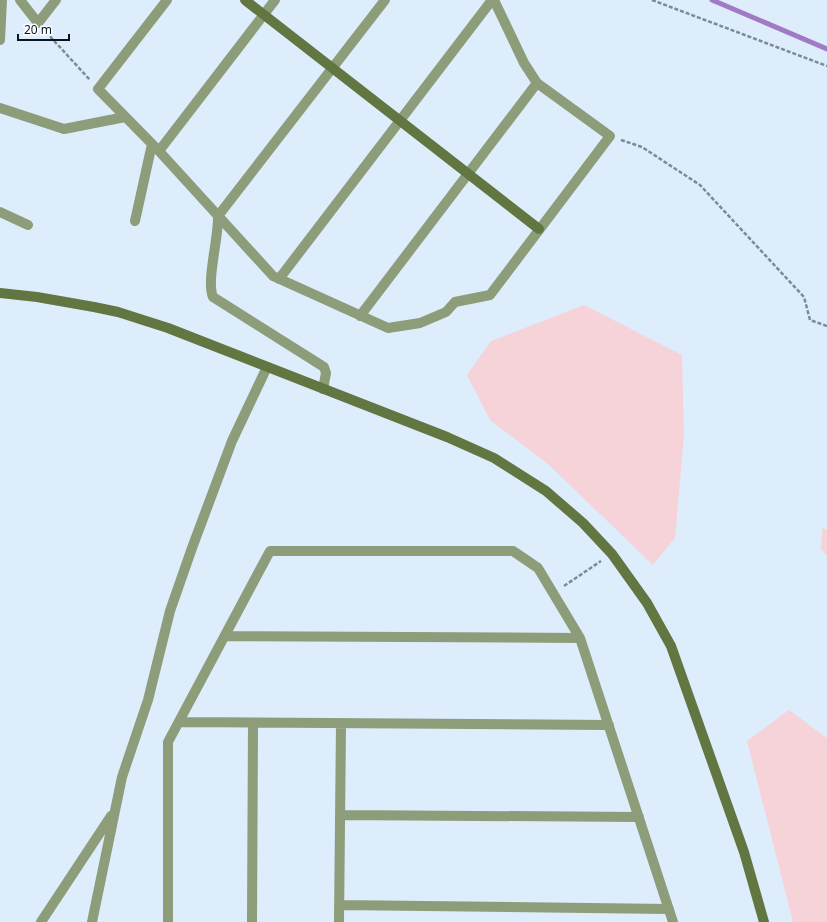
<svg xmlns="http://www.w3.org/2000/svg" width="827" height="922" font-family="'Noto Sans',sans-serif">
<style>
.green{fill:#f6d3d8}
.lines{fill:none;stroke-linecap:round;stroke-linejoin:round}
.stream{stroke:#a17ac6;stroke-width:5}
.path{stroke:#7b8a98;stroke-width:2.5;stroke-dasharray:4 2;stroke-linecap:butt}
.street{stroke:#8d9c79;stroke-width:10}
.secondary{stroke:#617641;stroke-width:10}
</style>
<rect width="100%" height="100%" fill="#ddedfc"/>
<path class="green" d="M584 305 682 355 684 436 675 538 653 565 548 464 490 420 467 375 491 341Z
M822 528 827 530V556L821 549Z
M789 710 827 738V922H793L747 741Z"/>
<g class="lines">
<path class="stream" d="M712 0 827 49"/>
<path class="path" d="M652 0 827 66
M46 32 90 80
M621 140 642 147 700 185 804 297 810 320 827 326
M564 586 601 561"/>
<path class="street" d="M20 0 38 23 56 0
M167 0 98 89 159 151 273 276 388 328 420 323 446 312 455 302 490 295 610 136 537 83 524 63 494 0
M0 40 2 0
M0 108 64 129 125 117
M159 151 275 0
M0 212 28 225
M135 221 152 144
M279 279 492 0
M360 316 537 83
M323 389 326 373 324 367 213 297C206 281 219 237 218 216L385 0
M226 636 580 638
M179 722 609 725
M340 815 639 817
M339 905 669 909
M41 922 111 816
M92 922 122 777 148 700 170 611 192 548 232 441 267 367
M168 922V742L270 551H513L538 568 580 638 673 922
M252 922 253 723
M339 922 341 724"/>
<path class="secondary" d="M245 0 539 229
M0 293 37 297 94 307 118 312 168 328 447 437 494 458 546 491 583 523 612 554 647 603 671 646 744 852 764 922"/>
</g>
<path d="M18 34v6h51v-6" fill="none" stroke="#071521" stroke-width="2"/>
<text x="24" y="34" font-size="12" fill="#071521" stroke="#ffffff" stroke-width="3" paint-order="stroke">20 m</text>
</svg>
